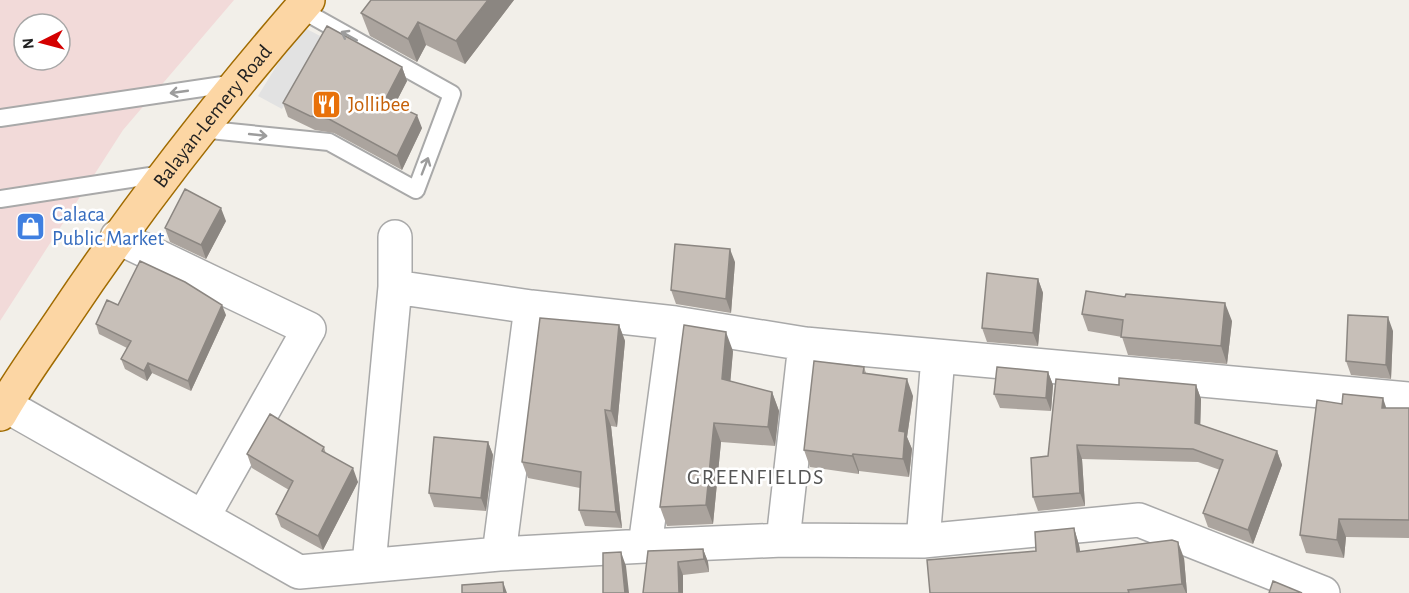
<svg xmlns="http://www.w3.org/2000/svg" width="1409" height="593" font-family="'Alegreya Sans',sans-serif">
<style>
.commercial{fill:#f2dad9;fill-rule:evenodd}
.parking{fill:#e2e2e2}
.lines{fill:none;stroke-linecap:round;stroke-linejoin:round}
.lane-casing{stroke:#a9a9a9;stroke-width:20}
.street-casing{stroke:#a9a9a9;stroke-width:36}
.primary-casing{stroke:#a06b00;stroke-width:36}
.lane{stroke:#fff;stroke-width:16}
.street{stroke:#fff;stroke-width:33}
.primary{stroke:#fcd6a4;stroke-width:33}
.wall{fill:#aba49e}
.shaded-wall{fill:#8b8681}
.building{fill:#c7bfb8;stroke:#8b8681;stroke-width:1.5}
.oneway{stroke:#9c9c9c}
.labels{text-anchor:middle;stroke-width:5;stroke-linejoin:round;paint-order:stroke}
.food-label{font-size:21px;fill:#c56008;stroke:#fff;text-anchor:start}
.street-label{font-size:21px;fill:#222;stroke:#fff}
.shop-label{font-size:21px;fill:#366cbe;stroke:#fff;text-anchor:start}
.neighbourhood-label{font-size:22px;letter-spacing:1.5px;fill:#555;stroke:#fff}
</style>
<rect width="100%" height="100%" fill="#f2efe9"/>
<path class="commercial" d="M0 0H234L123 130 0 321ZM24 24H60V60H24Z"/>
<path class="parking" d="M301 26 324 38 282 109 258 96Z"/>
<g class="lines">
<defs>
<path id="lane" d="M0 118 236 83
M200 129 329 142 416 190 452 94 300 9
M0 199 163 174"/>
<path id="street" d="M117 237 309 329 203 517
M395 287 531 307 675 323 805 344 1409 399
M5 405 299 572 499 554 645 546 783 540 923 541 1139 520 1323 593
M783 540 805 344
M923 541 938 357
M645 546 675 323
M499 554 531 307
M369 564 395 287V237"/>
<g id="primary">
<path id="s1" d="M0 414C19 380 43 348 65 315 140 203 220 101 308 0"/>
</g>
</defs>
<use href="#lane" class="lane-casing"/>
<use href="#street" class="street-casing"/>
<use href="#primary" class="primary-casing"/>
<use href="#lane" class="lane"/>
<use href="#street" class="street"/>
<use href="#primary" class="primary"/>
</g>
<path class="wall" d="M514 0 465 64 426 45 417 62 370 36 361 13Z
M402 67 407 81 395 104 422 128 402 170 334 133 315 130 288 117 283 103Z
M226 221 206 259 170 242 165 228Z
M735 262 731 313 676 304 671 290Z
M1038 279 1043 293 1038 346 987 342 982 328Z
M118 305 226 315 191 391 152 373 147 381 125 369 121 359 127 348 99 334 96 324Z
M1082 314 1232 321 1227 364 1128 355 1122 337 1088 331Z
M619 325 625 341 617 427 611 426 622 528 585 526 579 510 580 488 528 478 522 462Z
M1393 331 1391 379 1351 375 1346 361Z
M733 351 730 381 772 392 779 411 775 446 721 442 713 524 667 526 660 507Z
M864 367 866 373 913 396 907 437 912 449 909 477 859 471V474L810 467 804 450Z
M1048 372 1053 385 1051 411 1000 408 994 394Z
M1119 385H1196L1201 399 1200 425 1277 451 1282 465 1253 544 1208 527 1203 513 1220 470 1198 462 1082 459 1085 506 1038 511 1033 497 1048 456Z
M1386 408H1409V538L1346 537 1344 558 1306 553 1300 535Z
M488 442 493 455 486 511 434 507 429 493Z
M324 447 326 454 358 482 323 550 281 527 276 514 289 490 252 468 247 454Z
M1074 528 1079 545 1080 551 1184 558 1187 593H930L1036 551Z
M703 549 708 562 709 572 683 575V593H643L648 551Z"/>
<path class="shaded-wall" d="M488 0H514L465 64 456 41Z
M418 22 426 45 417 62 408 39Z
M402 67 407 81 390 114 385 100Z
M417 115 422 128 402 170 397 156Z
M221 208 226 221 206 259 201 245Z
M730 249 735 262 731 313 726 299Z
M1038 279 1043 293 1038 346 1033 333Z
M1225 303 1232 321 1227 364 1221 346Z
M222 305 226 315 191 391 188 381Z
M1388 317 1393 331 1391 379 1386 365Z
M619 325 625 341 617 427 611 411Z
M726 332 733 351 729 398 722 379Z
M148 363 152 373 147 381 144 371Z
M1048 372 1053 385 1051 411 1046 398Z
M907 379 913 396 907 437 912 449 909 477 903 459 899 431Z
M1196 385 1201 399 1200 437 1195 423Z
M772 392 779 411 775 446 768 427Z
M1383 398 1389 416 1382 408Z
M605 410 611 426 622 528 616 512Z
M714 423 721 442 713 524 706 505Z
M488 442 493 455 486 511 481 498Z
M1077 445 1082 459 1085 506 1080 493Z
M1277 451 1282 465 1253 544 1248 530Z
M853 454 859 471V474L852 456Z
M353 468 358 482 323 550 318 536Z
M1339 519 1346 537 1344 558 1337 540Z
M1074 528 1079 545 1083 568 1077 552Z
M1178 542 1184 558 1187 593H1186L1182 584Z
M703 549 708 562 709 572 704 559Z
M621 552 626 566 629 593H625Z
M678 562 683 575V593H679Z
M503 582 507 593H504Z"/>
<path class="building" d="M371 0H488L456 41 418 22 408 39 361 13Z
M327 26 402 67 385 100 417 115 397 156 329 119 310 116 283 103Z
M185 189 221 208 201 245 165 228Z
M675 244 730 249 726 299 671 290Z
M140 261 185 282 222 305 188 381 148 363 144 371 121 359 131 341 96 324 107 300 118 305Z
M987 273 1038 279 1033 333 982 328Z
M1086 291 1125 297 1126 294 1225 303 1221 346 1121 337 1123 320 1082 314Z
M1348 315 1388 317 1386 365 1346 361Z
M540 318 619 325 611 411 605 410 616 512 579 510 581 472 522 462Z
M684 325 726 332 722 379 772 392 768 427 714 423 706 505 660 507Z
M814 361 864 367 863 373 907 379 899 431 905 432 903 459 853 454 852 456 804 450Z
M997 367 1048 372 1046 398 994 394Z
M1119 378 1196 385 1195 423 1277 451 1248 530 1203 513 1223 460 1193 449 1077 445 1080 493 1033 497 1031 458 1048 456 1056 379 1119 385Z
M1343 394 1383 398 1382 408H1409V520L1339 519 1337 540 1300 535 1317 400 1342 404Z
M270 414 324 447 322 451 353 468 318 536 276 514 293 481 247 454Z
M434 437 488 442 481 498 429 493Z
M1074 528 1077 552 1172 540 1178 542 1182 584 1128 590 1129 593H930L927 560 1036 551 1035 532Z
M703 549 704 559 678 562 679 593H643L648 551Z
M621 552 625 593H603V553Z
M1273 581 1302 593H1269Z
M503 582 504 593H462V585Z"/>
<defs><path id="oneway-shaft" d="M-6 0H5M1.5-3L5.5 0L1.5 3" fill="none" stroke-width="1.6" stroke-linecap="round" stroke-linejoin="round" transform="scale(1.5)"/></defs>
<g class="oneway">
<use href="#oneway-shaft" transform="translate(349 36) rotate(-151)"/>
<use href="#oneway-shaft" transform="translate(179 92) rotate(172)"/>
<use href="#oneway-shaft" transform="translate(258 135) rotate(6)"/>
<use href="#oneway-shaft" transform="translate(425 166) rotate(-69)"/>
</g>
<defs>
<symbol id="restaurant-square" viewBox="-11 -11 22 22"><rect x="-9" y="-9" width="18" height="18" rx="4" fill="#e8710a" stroke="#fff"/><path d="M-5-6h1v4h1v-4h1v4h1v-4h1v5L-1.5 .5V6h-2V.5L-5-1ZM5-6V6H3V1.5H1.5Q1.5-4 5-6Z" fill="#fff"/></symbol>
<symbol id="shop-square" viewBox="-11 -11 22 22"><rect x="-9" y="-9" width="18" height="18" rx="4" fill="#3f7fe0" stroke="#fff"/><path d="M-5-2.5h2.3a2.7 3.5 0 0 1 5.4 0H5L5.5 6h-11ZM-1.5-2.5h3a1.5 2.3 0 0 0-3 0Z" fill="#fff"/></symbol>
</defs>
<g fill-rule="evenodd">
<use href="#restaurant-square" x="310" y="88" width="33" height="33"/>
<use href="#shop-square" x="14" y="210" width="33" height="33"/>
</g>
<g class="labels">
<g class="food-label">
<text x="348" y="111">Jollibee</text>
</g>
<g class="street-label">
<text dy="7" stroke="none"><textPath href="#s1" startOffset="366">Balayan-Lemery Road</textPath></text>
</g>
<g class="shop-label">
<text x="52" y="221">Calaca<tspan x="52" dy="24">Public Market</tspan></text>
</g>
<g class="neighbourhood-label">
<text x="756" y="484">GREENFIELDS</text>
</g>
</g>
<g transform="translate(42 42) rotate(264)"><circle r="28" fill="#ffffff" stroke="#a7a7a7" stroke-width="1.5"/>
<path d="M0-4.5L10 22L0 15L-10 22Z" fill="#d40000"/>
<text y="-9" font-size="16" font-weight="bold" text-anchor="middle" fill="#222222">N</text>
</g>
</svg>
